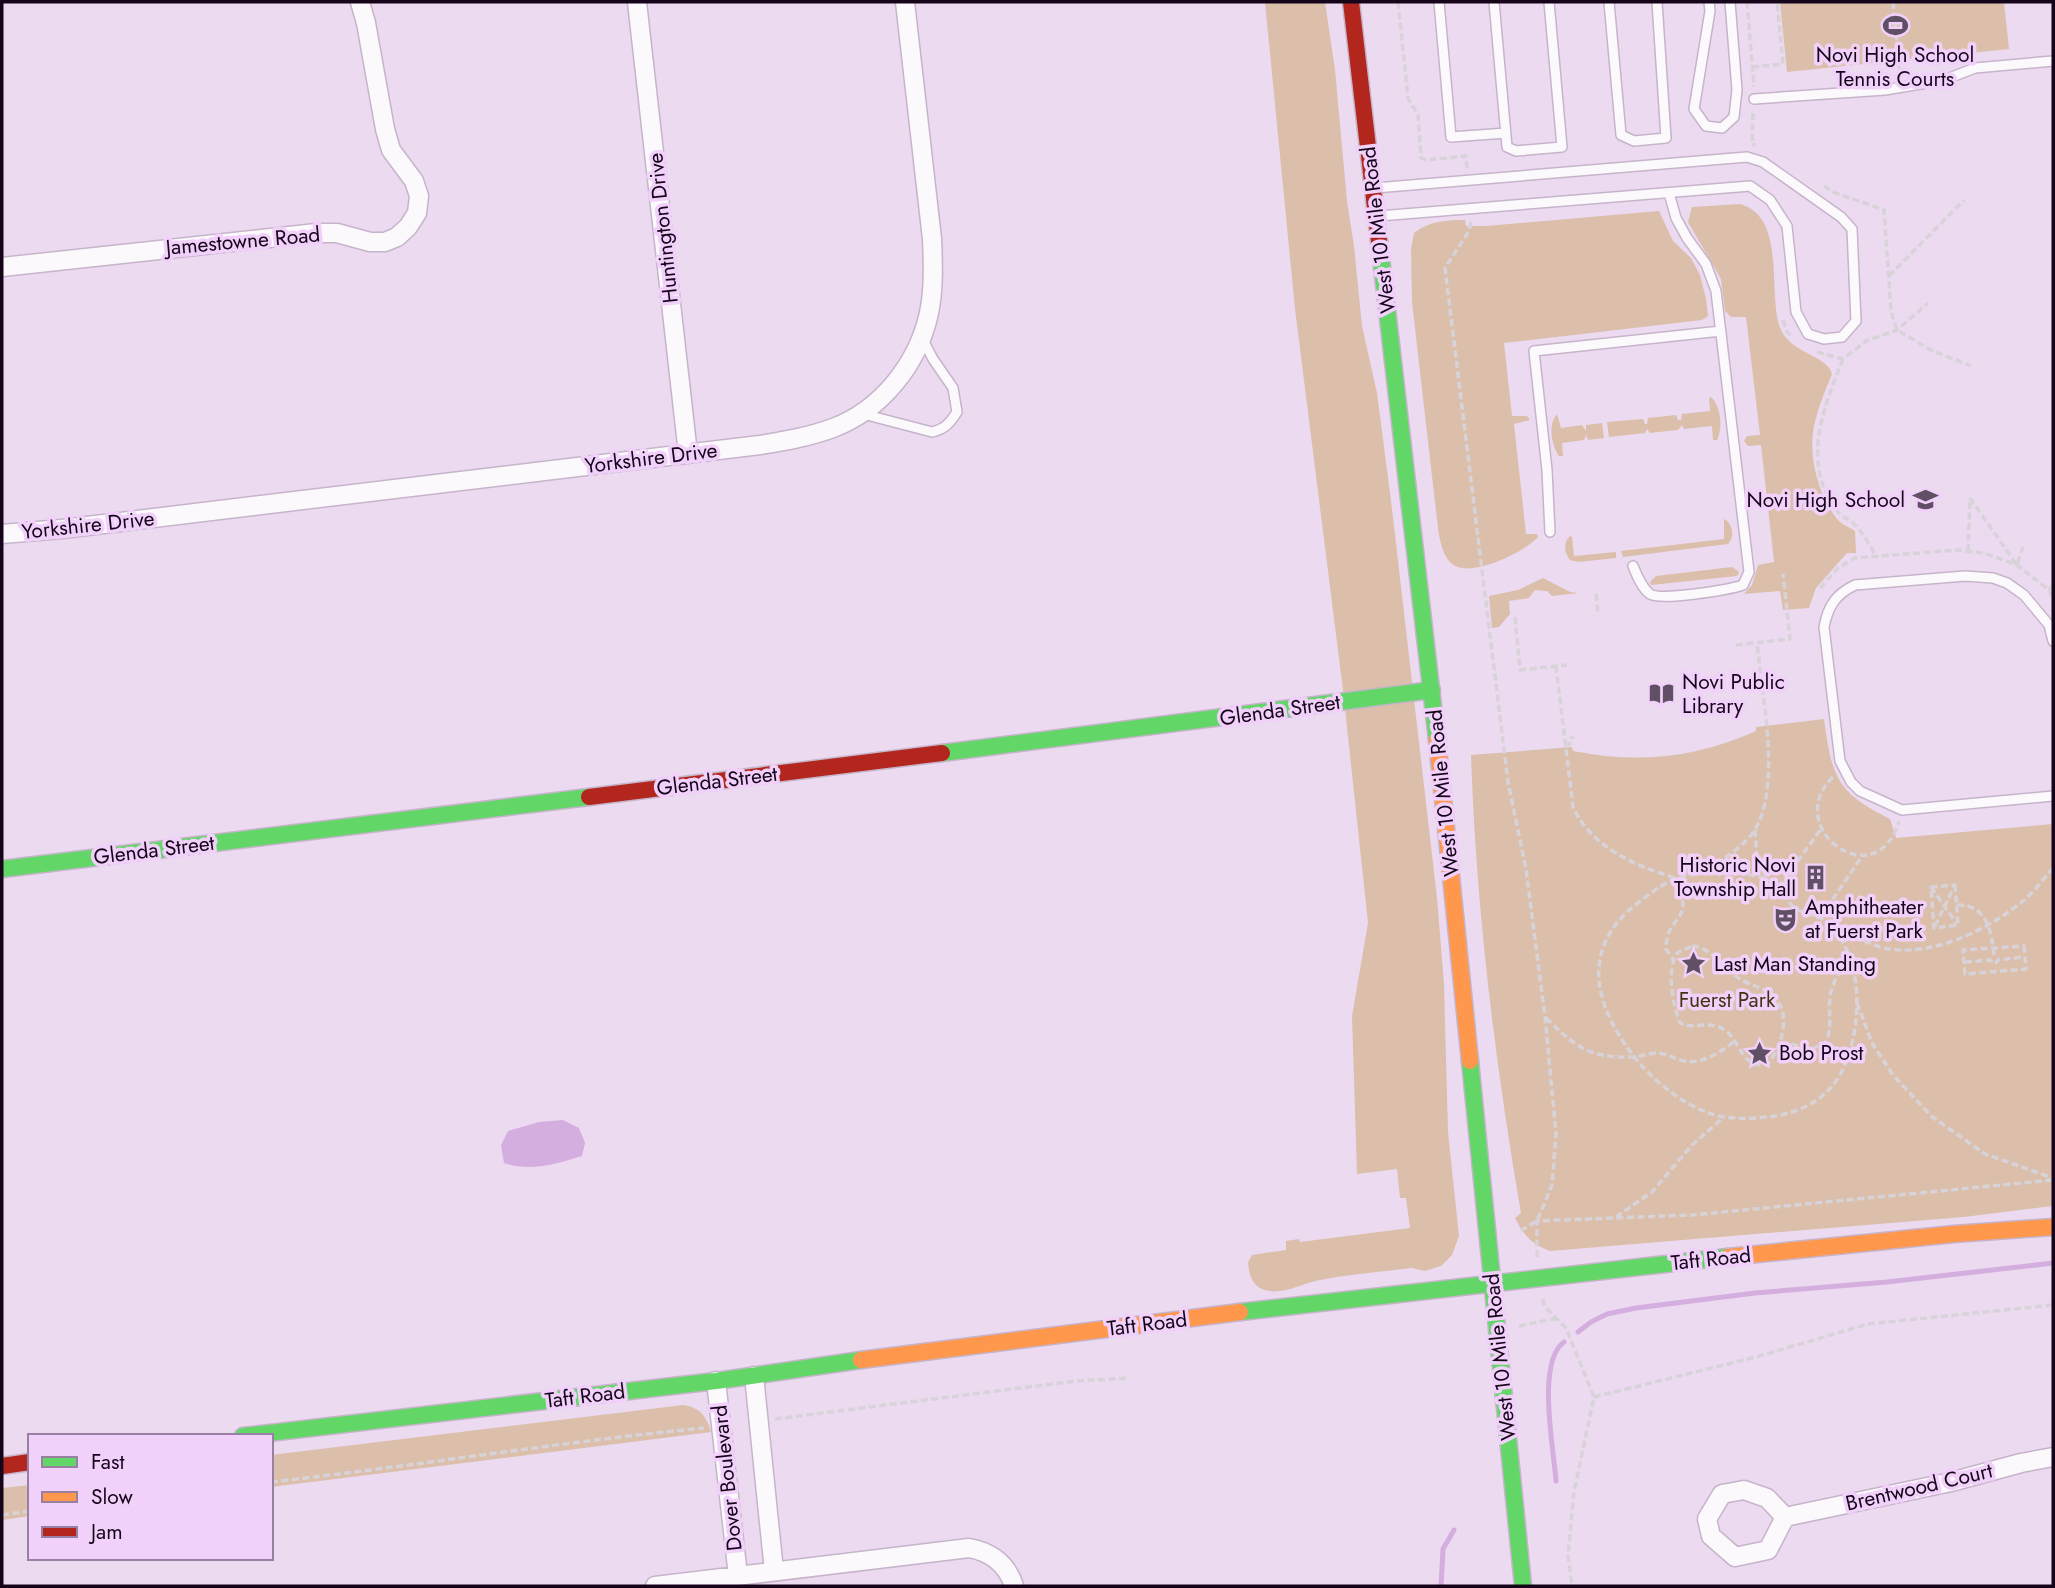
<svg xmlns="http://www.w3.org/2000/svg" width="2055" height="1588" font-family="Jost,sans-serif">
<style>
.green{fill:#dbbfaa}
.water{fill:#d4aedf}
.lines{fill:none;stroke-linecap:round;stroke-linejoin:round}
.stream{stroke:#d4aedf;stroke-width:5}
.lane-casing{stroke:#c6b4ca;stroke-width:12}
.street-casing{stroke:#c6b4ca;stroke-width:21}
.fast-casing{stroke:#c6b4ca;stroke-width:19}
.slow-casing{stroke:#c6b4ca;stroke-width:19}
.jam-casing{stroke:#c6b4ca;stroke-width:19}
.path{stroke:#d8d2d9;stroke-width:3.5;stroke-dasharray:7 3.5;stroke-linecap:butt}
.lane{stroke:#fcf9fd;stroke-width:9}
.street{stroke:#fcf9fd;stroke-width:18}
.fast{stroke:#63d668;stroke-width:16}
.slow{stroke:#ff974d;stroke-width:16}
.jam{stroke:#b3261e;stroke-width:16}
.labels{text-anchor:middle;stroke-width:7;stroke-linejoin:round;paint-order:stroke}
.poi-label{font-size:21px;fill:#16041b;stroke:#f1d1fa;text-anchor:start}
.street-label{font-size:21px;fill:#16041b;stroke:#f1d1fa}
.park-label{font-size:21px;fill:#433113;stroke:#f1d1fa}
</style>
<rect width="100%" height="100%" fill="#ecdaf1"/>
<path class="green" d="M1265 2H1325L1335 70 1347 201 1354 246 1362 326 1377 393 1392 509 1437 898 1444 984 1448 1132 1459 1236 1452 1255 1441 1266 1425 1271 1412 1268C1381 1272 1350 1274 1320 1280 1302 1283 1281 1297 1262 1289 1251 1284 1249 1273 1248 1262L1252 1255 1286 1250V1241L1299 1239 1300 1242 1410 1228 1406 1198H1400L1397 1169 1357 1174 1352 1016 1368 923 1343 690 1295 309Z
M1780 2H2004L2009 49 1787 72Z
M1740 204C1786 217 1768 288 1779 325 1788 354 1828 355 1832 374 1825 391 1818 408 1814 426 1808 456 1818 494 1837 519 1841 524 1849 527 1855 531L1856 553H1847L1816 588 1809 608 1783 610 1780 591 1744 594 1752 585 1758 565 1774 562 1761 445 1748 446 1744 441 1747 436 1760 435 1746 317H1731L1725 311 1721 279 1688 222 1692 207Z
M1659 211 1673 241 1691 258 1700 275 1706 299 1708 316 1702 320 1504 343 1512 416H1527L1530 420 1514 424 1526 534H1537L1538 537C1525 552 1470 579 1452 564 1439 553 1438 526 1436 511L1412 302 1411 249 1414 233C1429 221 1447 220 1465 220L1466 226H1486Z
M1711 397C1721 406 1723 428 1717 440H1713L1712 426 1684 429 1682 425 1678 430 1650 433 1647 429 1645 433 1609 437 1607 422 1643 419 1645 424H1647L1648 418 1676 415 1678 420H1681L1682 414 1710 411 1709 398Z
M1557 414 1561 428 1582 425 1586 431V425L1602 423 1604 438 1588 440 1586 435 1584 440 1562 443 1563 456H1559C1551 445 1548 424 1557 414Z
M1724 519C1733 523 1735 537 1728 544L1623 557 1621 551 1724 539Z
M1570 536 1572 537 1574 556 1616 552V558L1578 562 1570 560C1564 552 1563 543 1570 536Z
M1732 567 1739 572 1737 576 1651 585 1650 582 1656 576Z
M1543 578 1570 592 1578 593 1552 596 1547 591 1535 590 1529 598 1509 601 1510 614 1499 627 1492 628 1489 596 1518 590Z
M1824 719C1832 777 1836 792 1890 819L1896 838 2053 824V1206L1964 1217 1550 1251C1532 1244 1524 1236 1515 1218L1521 1213C1495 1062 1476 909 1471 755L1572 747 1573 751C1637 764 1696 758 1756 731V727Z
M683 1405C700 1407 707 1417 711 1432L271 1487V1455Z
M30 1485V1516L2 1520V1488Z"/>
<path class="water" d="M563 1120 579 1128 585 1143 582 1156C556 1164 530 1172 504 1163L501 1145 508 1131 539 1122Z"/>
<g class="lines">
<path class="stream" d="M1578 1332 1591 1322 1607 1314 1636 1308 1755 1293 1887 1282 2053 1263
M1556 1481C1554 1450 1536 1362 1564 1342
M1441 1586 1443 1549 1454 1530"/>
<defs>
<path id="lane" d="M1439 2 1451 137 1506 133
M1494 2 1507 147 1516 151 1562 147 1549 2
M1609 2 1621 135 1634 141 1666 138 1657 2
M1709 2 1710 11 1694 109 1706 126 1722 128 1734 117 1737 90 1730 2
M1754 99 1885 90 1944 80 1975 68 2053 61
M1375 188 1747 157 1763 162 1841 217 1852 229 1856 321 1842 337 1824 339 1808 334 1796 312 1787 226 1770 200 1750 186 1379 216
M863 414 932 432C945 429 950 423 957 412L953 388 933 359 922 338
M1550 532 1547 470 1534 351 1721 331
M1633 566C1637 576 1642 588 1650 594 1661 601 1728 590 1743 585L1749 572 1716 291 1706 264 1687 238 1676 218 1669 193
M2053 641 2049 625 2024 595 2007 583 1993 578 1965 576 1855 585C1836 594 1828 606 1824 627L1840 761 1851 782 1860 791 1902 810 2053 796"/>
<path id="street" d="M637 2 688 454
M2 267 316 233H337L370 242H385L397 237 408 227 417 213 419 196 414 181 391 150 385 129 366 23 360 2
M2 534 62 529 760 445C784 441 809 437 833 428 881 410 918 364 929 313 934 289 933 263 932 239L905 2
M754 1376 774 1571
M716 1381 738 1576
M1744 1490 1767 1498 1785 1517 1768 1550 1735 1557 1711 1536 1707 1519 1722 1494Z
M1785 1517 1951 1482 2021 1463 2053 1457
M655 1586 969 1548C991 1552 1007 1564 1014 1586"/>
<path id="fast" d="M1379 241 1437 740
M942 753 1432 690
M2 869 589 797
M1470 1061 1523 1586
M1240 1312 1728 1257
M243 1436 716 1381 861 1360"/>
<path id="slow" d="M1437 740 1470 1061
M1728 1257 1954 1234 2053 1227
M861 1360 1240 1312"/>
<path id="jam" d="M1351 2 1379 241
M589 797 942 753
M2 1466 30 1462"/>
</defs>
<use href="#lane" class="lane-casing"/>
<use href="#street" class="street-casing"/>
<use href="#fast" class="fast-casing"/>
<use href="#slow" class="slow-casing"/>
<use href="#jam" class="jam-casing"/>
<path class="path" d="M1398 2 1408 98 1418 115 1421 158 1426 160 1466 156 1467 169
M1747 2 1754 87
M1893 2 1900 76
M1752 67 1783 64 1777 2
M1753 113 1752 144 1755 145
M1824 186 1833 192 1884 210 1891 311 1897 330 1931 350 1971 366
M1471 222 1469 231 1445 268 1508 782 1526 869 1545 1017 1556 1134 1552 1185 1537 1221 1520 1231
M1889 276 1964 200
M1783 320 1787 332 1793 337
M1817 352 1843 359 1866 341 1897 330 1928 303
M1843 359C1823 409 1800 464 1838 512 1843 519 1851 519 1855 525 1864 534 1870 546 1876 556
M1970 498 2017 565 2023 547
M1968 551 1970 498
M1820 588 1838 568 1855 558 1957 550 1984 553 2017 565 2049 590 2053 599
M2049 590 2053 585
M1596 594 1598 613
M1515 617 1520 670 1567 665
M1736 645 1790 639 1783 574
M1556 666 1573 807C1591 847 1635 866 1676 878 1696 927 1666 912 1666 949L1673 959
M1565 745 1570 744 1571 738 1574 737
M1833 777C1780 828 1877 898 1899 821
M1755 830 1757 858 1768 880
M1708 870C1723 859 1746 845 1756 828 1781 783 1762 694 1757 643
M1706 872C1726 873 1750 872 1769 880 1782 886 1784 899 1794 907 1805 916 1820 914 1831 926 1865 961 1862 1031 1842 1071 1828 1098 1804 1111 1775 1116 1754 1119 1731 1120 1712 1114 1681 1104 1651 1079 1632 1054 1592 1001 1581 946 1639 902 1651 893 1662 884 1675 879 1684 875 1696 874 1706 872Z
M1955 885 1958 925 1934 928 1931 887Z
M1779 887 1821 829
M1931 887 1957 924
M1957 905C1986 904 1992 931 1994 955
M1821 917 1862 856
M1935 926 1955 885
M1835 929C1850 935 1865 942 1880 947 1927 960 1989 930 2024 900 2035 891 2044 878 2053 868
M1692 946C1712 948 1722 965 1737 977 1746 984 1756 985 1766 991 1795 1007 1783 1044 1768 1064 1741 1071 1741 1039 1723 1029 1710 1020 1693 1030 1680 1023 1673 1005 1666 971 1677 953Z
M2024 946 2026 969 1965 974 1963 950Z
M1965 962 1990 960 1995 964 1998 960 2024 957
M1857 1003 1872 1043 1893 1075 1931 1116 1985 1154 2053 1178
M1546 1018C1576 1047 1589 1058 1631 1057 1641 1057 1648 1053 1658 1053 1668 1054 1675 1059 1684 1061 1702 1065 1720 1052 1734 1042
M1781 1042 1812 1049 1825 1043C1833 1029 1828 1013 1830 998 1831 984 1840 974 1843 961L1849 957
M1616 1217 1652 1192 1691 1146 1724 1117
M1537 1257V1221L1692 1215 2053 1180
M1543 1299 1544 1306 1566 1328 1594 1397 1574 1492 1568 1555 1572 1586
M1519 1326 1558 1318
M1594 1397 1756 1357 1868 1324 2053 1305
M775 1419 1076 1381 1130 1378
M271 1482C416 1466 559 1442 704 1428
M2 1515 30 1511"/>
<use href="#lane" class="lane"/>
<use href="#street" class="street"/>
<use href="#fast" class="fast"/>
<use href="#slow" class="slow"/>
<use href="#jam" class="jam"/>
</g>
<defs>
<symbol id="stadium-bare" viewBox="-9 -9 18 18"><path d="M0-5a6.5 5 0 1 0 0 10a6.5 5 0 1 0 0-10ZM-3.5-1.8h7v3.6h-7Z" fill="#614f66" stroke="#f1d1fa" stroke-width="2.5" paint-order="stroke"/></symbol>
<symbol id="school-bare" viewBox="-9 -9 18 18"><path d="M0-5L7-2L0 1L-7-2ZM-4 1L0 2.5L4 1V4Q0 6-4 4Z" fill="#614f66" stroke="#f1d1fa" stroke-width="2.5" paint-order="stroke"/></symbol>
<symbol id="library-bare" viewBox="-9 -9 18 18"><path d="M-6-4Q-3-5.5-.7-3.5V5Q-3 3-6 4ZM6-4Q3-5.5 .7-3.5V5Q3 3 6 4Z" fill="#614f66" stroke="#f1d1fa" stroke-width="2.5" paint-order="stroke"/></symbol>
<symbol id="building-bare" viewBox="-9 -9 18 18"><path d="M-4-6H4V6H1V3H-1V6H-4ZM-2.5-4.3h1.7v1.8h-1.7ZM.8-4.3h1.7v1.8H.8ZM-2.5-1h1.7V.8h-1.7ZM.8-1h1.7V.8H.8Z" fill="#614f66" stroke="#f1d1fa" stroke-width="2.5" paint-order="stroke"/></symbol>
<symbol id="theatre-bare" viewBox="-9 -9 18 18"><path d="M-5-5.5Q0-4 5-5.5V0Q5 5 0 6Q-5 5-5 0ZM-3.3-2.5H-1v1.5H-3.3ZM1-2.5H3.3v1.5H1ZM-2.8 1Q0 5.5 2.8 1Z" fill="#614f66" stroke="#f1d1fa" stroke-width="2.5" paint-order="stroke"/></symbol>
<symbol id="sight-bare" viewBox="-9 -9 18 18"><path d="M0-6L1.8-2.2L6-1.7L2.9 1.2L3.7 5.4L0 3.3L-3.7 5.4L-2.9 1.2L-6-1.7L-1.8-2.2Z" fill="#614f66" stroke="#f1d1fa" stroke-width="2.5" paint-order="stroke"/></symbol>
</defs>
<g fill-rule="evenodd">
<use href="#stadium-bare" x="1878" y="8" width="35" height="35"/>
<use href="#school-bare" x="1908" y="482" width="35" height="35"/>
<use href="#library-bare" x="1644" y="676" width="35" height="35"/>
<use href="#building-bare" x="1798" y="860" width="35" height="35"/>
<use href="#theatre-bare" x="1768" y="902" width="35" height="35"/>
<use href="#sight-bare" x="1676" y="946" width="35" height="35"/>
<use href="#sight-bare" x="1742" y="1036" width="35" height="35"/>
</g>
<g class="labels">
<g class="poi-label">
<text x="1895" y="62" text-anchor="middle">Novi High School<tspan x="1895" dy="24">Tennis Courts</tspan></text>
<text x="1905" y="507" text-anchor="end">Novi High School</text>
<text x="1682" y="689">Novi Public<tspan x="1682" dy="24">Library</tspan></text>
<text x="1796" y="872" text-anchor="end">Historic Novi<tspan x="1796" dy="24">Township Hall</tspan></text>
<text x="1805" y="914">Amphitheater<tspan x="1805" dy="24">at Fuerst Park</tspan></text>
<text x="1714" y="971">Last Man Standing</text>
<text x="1779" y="1060">Bob Prost</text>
</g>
<g class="street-label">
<text transform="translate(663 228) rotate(-96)" y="7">Huntington Drive</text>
<text transform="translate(1378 230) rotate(-97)" y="7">West 10 Mile Road</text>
<text transform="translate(243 241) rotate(-5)" y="7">Jamestowne Road</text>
<text transform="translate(651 458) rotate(-7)" y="7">Yorkshire Drive</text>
<text transform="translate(88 525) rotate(-6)" y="7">Yorkshire Drive</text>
<text transform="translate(1280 710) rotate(-8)" y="7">Glenda Street</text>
<text transform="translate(717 781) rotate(-7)" y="7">Glenda Street</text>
<text transform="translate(1443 793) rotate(-96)" y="7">West 10 Mile Road</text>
<text transform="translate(154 850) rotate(-7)" y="7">Glenda Street</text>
<text transform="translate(1711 1259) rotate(-6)" y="7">Taft Road</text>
<text transform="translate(1147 1324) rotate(-7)" y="7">Taft Road</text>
<text transform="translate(1500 1357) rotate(-96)" y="7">West 10 Mile Road</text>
<text transform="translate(585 1396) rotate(-7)" y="7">Taft Road</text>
<text transform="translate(727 1478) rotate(-96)" y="7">Dover Boulevard</text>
<text transform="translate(1919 1487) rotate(-13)" y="7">Brentwood Court</text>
</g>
<g class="park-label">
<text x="1727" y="1007">Fuerst Park</text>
</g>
</g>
<rect width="2055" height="1588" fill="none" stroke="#16041b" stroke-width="7"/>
<rect x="28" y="1434" width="245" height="126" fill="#f1d1fa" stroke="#997fa1" stroke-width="2"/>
<rect x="42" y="1457" width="35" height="10" fill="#63d668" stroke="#997fa1" stroke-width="2"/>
<text x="91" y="1469" font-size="21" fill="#16041b">Fast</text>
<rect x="42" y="1492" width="35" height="10" fill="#ff974d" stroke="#997fa1" stroke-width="2"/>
<text x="91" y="1504" font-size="21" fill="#16041b">Slow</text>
<rect x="42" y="1527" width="35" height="10" fill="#b3261e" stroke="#997fa1" stroke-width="2"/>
<text x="91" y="1539" font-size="21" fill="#16041b">Jam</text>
</svg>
